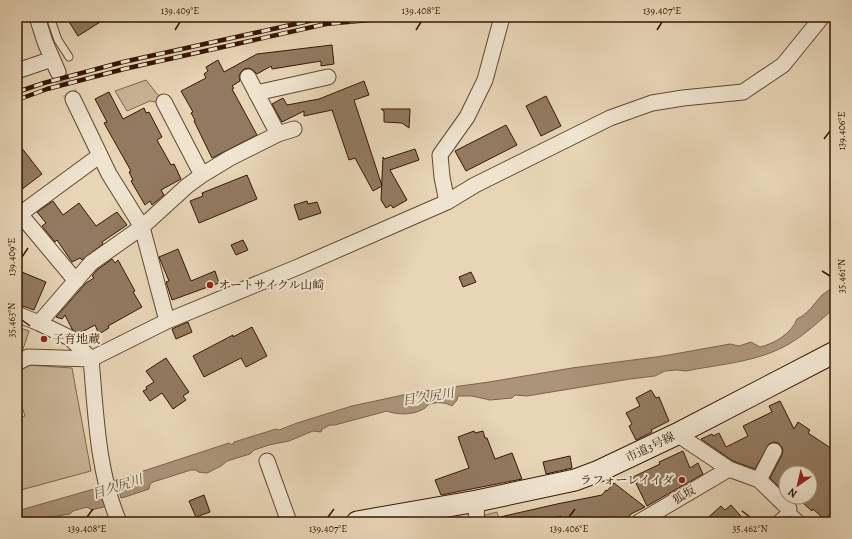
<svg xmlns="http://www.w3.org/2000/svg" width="852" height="539" font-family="Alegreya,'Noto Serif JP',serif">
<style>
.green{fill:#c9b597;stroke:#80664c}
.water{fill:#ab9479;stroke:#7c6249}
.building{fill:#927a60;stroke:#361702}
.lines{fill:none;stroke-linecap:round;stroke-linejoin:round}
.street-tunnel{stroke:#c4af92;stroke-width:15;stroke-dasharray:15 8;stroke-linecap:butt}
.lane-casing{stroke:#62462f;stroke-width:9}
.street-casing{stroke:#62462f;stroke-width:17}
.secondary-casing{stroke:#361702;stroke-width:23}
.lane{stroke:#efe4d0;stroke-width:7}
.street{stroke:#efe4d0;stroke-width:15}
.secondary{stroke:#efe4d0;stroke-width:21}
.rail-casing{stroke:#361702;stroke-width:4.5}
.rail{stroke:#efe4d0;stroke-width:3;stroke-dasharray:9;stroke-linecap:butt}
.ticks{fill:none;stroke:#361702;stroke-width:1.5}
.poi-dot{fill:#8f2418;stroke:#efe4d0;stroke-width:1.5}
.labels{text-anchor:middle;stroke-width:4;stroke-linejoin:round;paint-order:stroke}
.poi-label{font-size:12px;fill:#361702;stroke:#efe4d0;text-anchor:start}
.street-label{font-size:12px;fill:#361702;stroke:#efe4d0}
.water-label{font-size:13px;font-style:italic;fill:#654932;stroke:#efe4d0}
.neatline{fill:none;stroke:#361702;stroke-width:1.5}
.ticks-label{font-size:10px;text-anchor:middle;fill:#361702}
</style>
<rect width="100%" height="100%" fill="#e7d5b6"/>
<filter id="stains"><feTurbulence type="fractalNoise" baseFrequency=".005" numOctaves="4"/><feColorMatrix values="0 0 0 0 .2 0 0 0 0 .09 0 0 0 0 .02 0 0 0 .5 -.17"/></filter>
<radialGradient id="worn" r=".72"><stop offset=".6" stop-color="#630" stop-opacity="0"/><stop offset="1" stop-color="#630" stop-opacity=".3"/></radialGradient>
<path class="green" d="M146 80 158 95 166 96 161 103 150 101 127 111 115 91Z
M17 327 29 331 21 355 17 357Z
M27 365 72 368 91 471 17 491V418L25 416 17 391V371Z
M497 512 500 522H484L485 515Z"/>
<path class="water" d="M835 285V308C820 320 806 334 789 344 758 362 721 364 686 371L677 370 665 371 655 376 630 379 527 396 515 395 512 398 490 400 472 396H458L457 400 452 406C445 402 437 402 429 404 421 415 399 416 387 411L335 425H330L322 429 321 432 313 431 289 441 269 445 254 450 250 454 227 461 221 466 207 473 198 472 196 470H191L153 482 150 484 149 489 125 497 121 498 116 480 229 443 232 445 234 442 276 429 279 430 297 423 352 406 417 392 489 382 572 368 663 356 730 344 739 346 751 342 760 347C774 344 792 333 797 319 808 314 814 304 822 295 826 292 831 289 835 285Z
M101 487 107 506 92 510 87 507 73 511 70 514 57 516 41 520 36 519 28 522H17V511Z"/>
<path class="building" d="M66 17H108L78 36Z
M332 45 334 64 321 66V61L272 69 271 66 257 74 253 70 249 68 244 69 241 72 239 76 240 81 232 86 234 88 232 89 257 135 212 158 194 121 195 120 191 113 193 112 181 91 206 78 204 74 208 71 206 67 218 60 224 72 257 54Z
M364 81 369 95 354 100 382 186 373 191 355 158 349 160 332 110 304 116V111L282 122 272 104 283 98 287 105 319 99Z
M109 92 123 119 144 108 146 113 149 112 162 137 157 140 171 165 174 164 181 179 161 190 164 195 152 205 150 201 145 205 131 181 133 180 129 172 131 171 104 123 107 122 95 99Z
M546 96 561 126 541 136 526 106Z
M381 109H410L409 128 402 123 384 122V111Z
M506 125 517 145 466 171 455 151Z
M17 142 42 174 17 193Z
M415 149 419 160 390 170 407 200 393 208 391 205 386 208 381 200 383 157 384 159Z
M247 175 257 199 199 223 190 201 203 196 202 193Z
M53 201 63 215 79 203 96 226 117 212 127 225 102 242 103 244 82 260 80 258 72 262 57 240 55 242 42 226 46 223 37 212Z
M307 201 308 204 317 202 321 213 299 220 294 205Z
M243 240 248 250 236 255 231 245Z
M178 249 191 281 215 271 219 283 172 300 166 282 169 281 159 257Z
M112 259 115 263 118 260 135 291 133 292 142 307 108 326 109 328 99 334 95 325 78 334 72 329 65 315 62 319 56 317 86 283 94 278 92 276 97 270Z
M17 270 46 282 34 310 17 304Z
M471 272 476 282 463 287 459 277Z
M188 322 192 332 176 339 172 329Z
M252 327 267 356 246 367 241 358 204 377 193 356 233 335V337Z
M166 358 189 392 183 396 186 400 173 409 162 393 150 401 143 391 147 389 146 387 154 382 146 371Z
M651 390 656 398 659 397 669 421 651 430 652 432 636 440 629 426 632 424 626 413 640 406 636 398Z
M780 401 794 429 798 422 810 430 808 433 835 451V508L825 520 813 509 812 511 796 497H810V473H786V494L770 478 782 455 783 450 781 446 778 443 774 442 769 444 755 469 733 461 701 439 712 434 713 436 719 433 726 447 748 436 743 426 772 412 769 406Z
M474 431 475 433 483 431 485 438H487L495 459 512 453 522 479 441 495 435 480 469 468 458 437Z
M683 451 690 468 698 463 703 474 647 506 633 477 660 464 659 462Z
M570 456 572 468 546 474 543 462Z
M614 483 645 507 631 514 625 522H617L615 520 605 522H563L561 516 536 522H501L500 517 557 504 602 495 606 490 607 491Z
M204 495 210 512 196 517 195 515 189 501Z
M731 505 746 522H703L721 506 725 510Z"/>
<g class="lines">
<path class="street-tunnel" d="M58 72 73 99"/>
<defs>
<path id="lane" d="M50 17 58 40 69 57
M774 522 789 509 803 522"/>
<path id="street" d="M37 17 45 42 58 72
M17 71 52 59
M248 77 278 134
M256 93 328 77
M73 99 109 174 142 227 167 321
M164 102 202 175
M447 202 442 177 440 155 467 117 485 80 502 17
M76 281 20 214 99 156
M17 314 39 323 70 338 91 359
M39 323 91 263 142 227 187 186 202 175 230 158 278 134 294 129
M91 359C96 413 97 471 119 522
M17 363 28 357 91 359 167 321 298 267 447 202 475 185 610 118 652 103 683 98 743 92 783 65 822 17
M677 434 729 469 759 480 789 509
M267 461 289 522
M759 480 774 451
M476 522 477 501
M639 522 729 469"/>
<path id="secondary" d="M357 522 477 501 575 480 599 471 677 434 835 352"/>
</defs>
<use href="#lane" class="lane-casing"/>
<use href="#street" class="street-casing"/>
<use href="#secondary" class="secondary-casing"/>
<use href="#lane" class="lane"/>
<use href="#street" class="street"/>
<use href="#secondary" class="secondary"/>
<defs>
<path id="rail" d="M17 92 44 83 123 62 327 17
M17 100 47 89 124 69 326 24 401 17"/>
</defs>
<use href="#rail" class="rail-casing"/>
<use href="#rail" class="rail"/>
</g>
<path class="ticks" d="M175 30 180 22M416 30 421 22M657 30 662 22M824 139 830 131M22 257 28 248M822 271 830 276M22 320 30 326M742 511 750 517M87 517 93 509M328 517 334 509M569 517 575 509"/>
<g class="poi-dot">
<circle cx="210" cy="285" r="4"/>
<circle cx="44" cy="339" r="4"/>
<circle cx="682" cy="480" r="4"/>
</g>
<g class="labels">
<g class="poi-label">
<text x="218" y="289">オートサイクル山崎</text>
<text x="52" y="343">子育地蔵</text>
<text x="674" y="484" text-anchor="end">ラフォーレイイダ</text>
</g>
<g class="street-label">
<text transform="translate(650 447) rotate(-26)" y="4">市道3号線</text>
<text transform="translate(684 495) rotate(-31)" y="4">狐坂</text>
</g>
<g class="water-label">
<text transform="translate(428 396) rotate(-9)" y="5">目久尻川</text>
<text transform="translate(117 486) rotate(-18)" y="5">目久尻川</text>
</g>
</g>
<rect width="852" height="539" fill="none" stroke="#e7d5b6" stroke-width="44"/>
<g transform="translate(798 485) rotate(214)"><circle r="19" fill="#efe4d0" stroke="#a5927e"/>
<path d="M0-3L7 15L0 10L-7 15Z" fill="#8f2418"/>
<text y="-6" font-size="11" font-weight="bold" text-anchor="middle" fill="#361702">N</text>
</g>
<rect x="22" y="22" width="808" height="495" class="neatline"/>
<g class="ticks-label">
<text x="180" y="14">139.409°E</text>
<text x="421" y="14">139.408°E</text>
<text x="662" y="14">139.407°E</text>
<text transform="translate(841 131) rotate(-90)" y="4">139.406°E</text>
<text transform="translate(11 257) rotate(-90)" y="4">139.409°E</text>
<text transform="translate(841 276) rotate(-90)" y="4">35.461°N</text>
<text transform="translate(11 320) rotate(-90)" y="4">35.463°N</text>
<text x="87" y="532">139.408°E</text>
<text x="328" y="532">139.407°E</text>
<text x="569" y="532">139.406°E</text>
<text x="750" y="532">35.462°N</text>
</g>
<rect width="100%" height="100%" filter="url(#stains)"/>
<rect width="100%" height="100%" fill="url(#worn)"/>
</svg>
